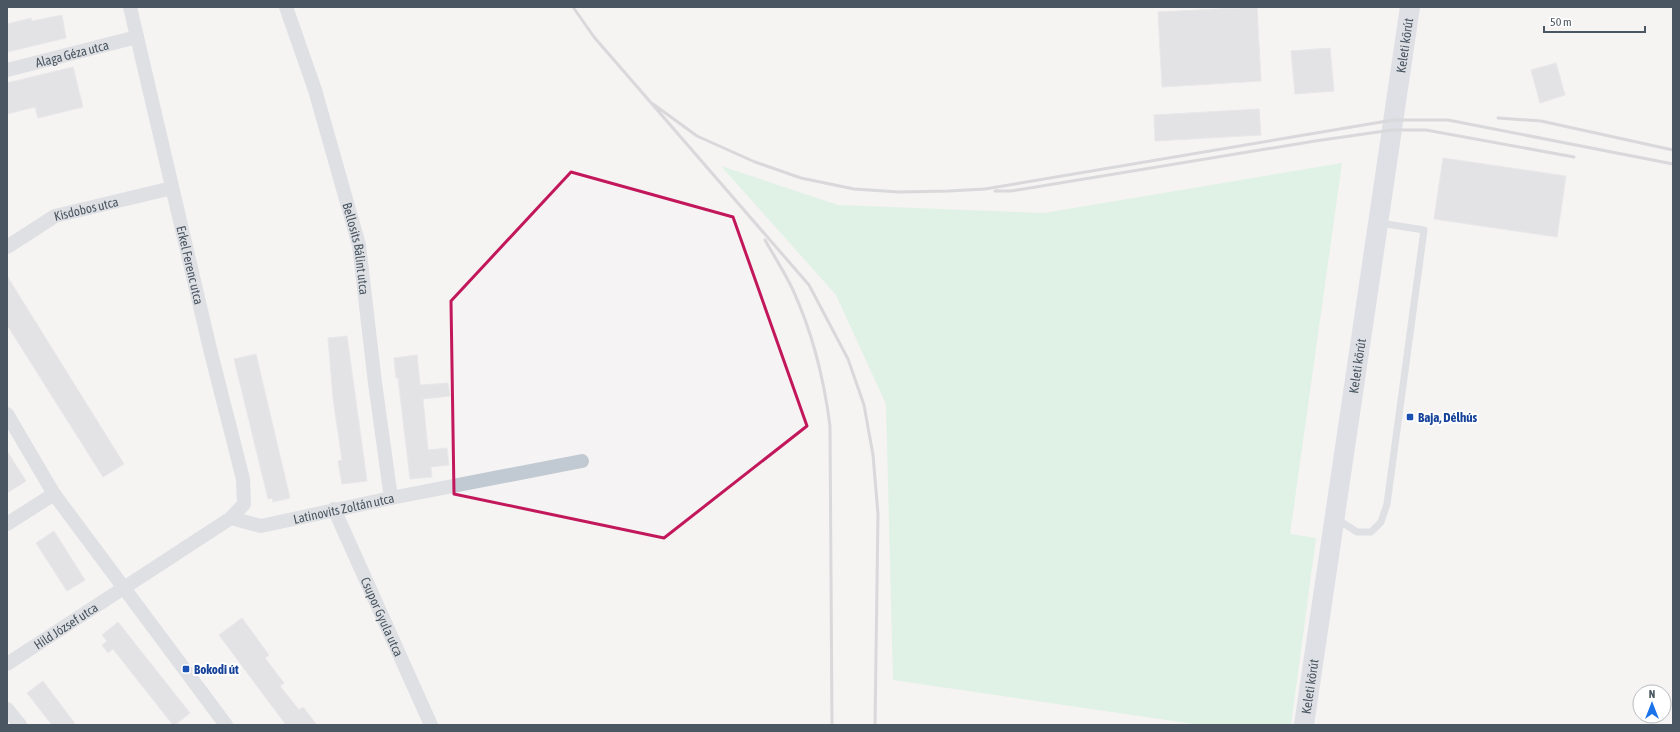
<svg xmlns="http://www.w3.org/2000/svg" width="1680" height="732" font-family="'Asap Condensed',sans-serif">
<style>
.green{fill:#c3f1d5}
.building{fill:#cdcfd5;stroke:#d7d9de}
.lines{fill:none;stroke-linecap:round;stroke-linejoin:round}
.service{stroke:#c1cad2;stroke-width:7}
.minor{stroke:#c1cad2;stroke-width:14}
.secondary{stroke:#c1cbd6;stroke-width:20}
.rail{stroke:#b5b8bd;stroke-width:3}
.marked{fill:none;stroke:#c2185b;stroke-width:3;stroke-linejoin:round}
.transit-dot{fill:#1a4fb4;stroke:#fff;stroke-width:1.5}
.labels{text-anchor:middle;stroke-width:4;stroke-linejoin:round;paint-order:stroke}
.street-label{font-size:13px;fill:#4a5661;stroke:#fff}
.transit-label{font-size:13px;font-weight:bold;fill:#164399;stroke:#fff;text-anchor:start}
</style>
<rect width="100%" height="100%" fill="#f5f3f3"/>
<path class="green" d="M1342 163 1290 534 1316 538 1291 725H1201L893 680 886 404 836 295 721 166 838 205 1044 213Z"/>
<path class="building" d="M1257 7 1261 81 1162 87 1158 12Z
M62 15 66 38 7 52V24L31 18 32 21Z
M1330 48 1334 91 1295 94 1291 51Z
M1556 63 1565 95 1540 103 1531 70Z
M73 67 83 107 38 118 35 107 7 114V83Z
M1259 109 1261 135 1155 141 1154 115Z
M1443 158 1566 176 1557 237 1434 219Z
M7 276 124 464 103 477 7 325Z
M347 336 367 481 342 484 338 461 342 460 333 398 328 338Z
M256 354 290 498 273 502 272 498 268 499 234 359Z
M417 355 420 385 448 383 450 396 423 399 428 450 447 448 449 465 431 467 432 477 410 479 398 378H396L394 358Z
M7 451 26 481 7 493Z
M54 531 85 580 67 591 36 543Z
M242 618 269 655 265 658 284 683 280 686 299 710 303 707 317 725H286L219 635Z
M118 622 190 713 175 725H173L113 649 108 653 102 645 107 641 102 635Z
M43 681 76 725H52L27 693Z"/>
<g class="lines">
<path class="service" d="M1337 519 1357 532H1371L1381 522 1387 504 1424 230 1380 223"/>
<g class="minor">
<path id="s1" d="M130 7 210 349 243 479 244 504 231 518"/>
<path id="s2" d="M286 7 315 90 359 245 375 383 391 498"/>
<path id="s3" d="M7 70 137 37"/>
<path id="s4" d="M7 247 55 216 172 188"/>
<path d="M7 414 54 494 226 725"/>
<path id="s5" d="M334 509 431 725"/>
<path d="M7 524 54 494"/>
<path id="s6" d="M7 664 231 518 261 526 391 498 582 461"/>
<path d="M7 709 20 725"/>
</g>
<path class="secondary" id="s7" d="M1304 725 1410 7"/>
<path class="rail" d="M573 7 594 37 809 285 848 359 864 405 873 455 878 514 875 725
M653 104 697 136 755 162 801 178 854 189 899 192 949 191 985 189 1393 120H1448L1673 164
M1498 118 1541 121 1673 150
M995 191H1011L1315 141 1392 130H1426L1574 157
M765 240C774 256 785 273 793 290 813 334 824 379 830 426L832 725"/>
</g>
<path d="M0 0H1680V732H0ZM571 172 733 217 807 426 664 538 454 494 451 301Z" fill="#f5f3f3" fill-opacity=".55" fill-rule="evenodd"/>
<path class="marked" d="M571 172 733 217 807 426 664 538 454 494 451 301Z"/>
<g class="transit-dot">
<rect x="1406" y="413" width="8" height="8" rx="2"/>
<rect x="182" y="665" width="8" height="8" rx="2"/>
</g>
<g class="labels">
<g class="street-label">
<text dy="5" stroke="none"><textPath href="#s7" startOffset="687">Keleti körút</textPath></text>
<text dy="5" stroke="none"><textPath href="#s3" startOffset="67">Alaga Géza utca</textPath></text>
<text dy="5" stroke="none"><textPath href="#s4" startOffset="89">Kisdobos utca</textPath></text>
<text dy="5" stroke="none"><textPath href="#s2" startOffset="252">Bellosits Bálint utca</textPath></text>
<text dy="5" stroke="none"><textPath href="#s1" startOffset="265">Erkel Ferenc utca</textPath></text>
<text dy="5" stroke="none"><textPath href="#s7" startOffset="363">Keleti körút</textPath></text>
<text dy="5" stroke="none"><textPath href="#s6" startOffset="383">Latinovits Zoltán utca</textPath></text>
<text dy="5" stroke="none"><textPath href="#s5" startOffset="118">Csupor Gyula utca</textPath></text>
<text dy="5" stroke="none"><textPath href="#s6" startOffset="70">Hild József utca</textPath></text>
<text dy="5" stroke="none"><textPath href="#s7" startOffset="39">Keleti körút</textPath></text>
</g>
<g class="transit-label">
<text x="1418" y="422">Baja, Délhús</text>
<text x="194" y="674">Bokodi út</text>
</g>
</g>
<rect width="1680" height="732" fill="none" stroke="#4a5661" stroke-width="16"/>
<g transform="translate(1652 704)"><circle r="19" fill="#ffffff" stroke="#b7bbc0"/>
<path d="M0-3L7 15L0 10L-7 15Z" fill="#1a73e8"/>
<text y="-6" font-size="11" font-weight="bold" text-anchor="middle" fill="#4a5661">N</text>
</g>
<path d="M1544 26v6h101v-6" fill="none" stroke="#4a5661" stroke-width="2"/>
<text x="1550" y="26" font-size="12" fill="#4a5661" stroke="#ffffff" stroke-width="3" paint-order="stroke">50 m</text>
</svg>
